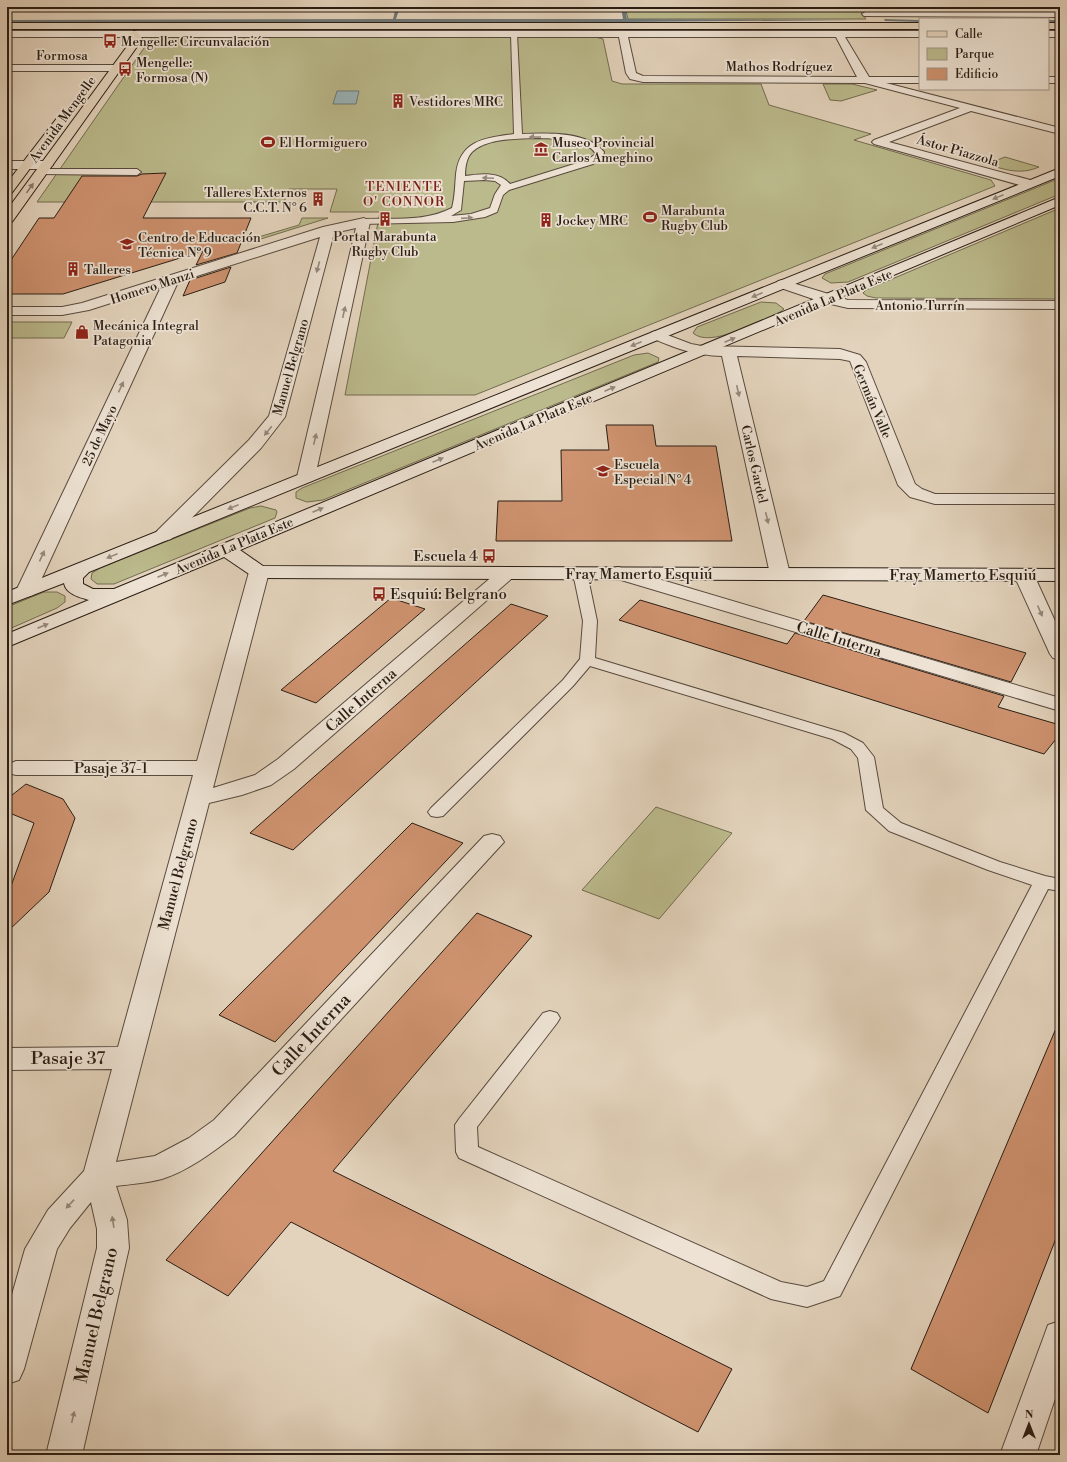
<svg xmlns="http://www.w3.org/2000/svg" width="1067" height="1462" font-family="'Libre Bodoni',serif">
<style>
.green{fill:#bbba8c;stroke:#726c50}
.water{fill:#9ab5bc;stroke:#6d7879}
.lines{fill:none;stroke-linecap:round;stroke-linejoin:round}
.stream{fill:#6d7879;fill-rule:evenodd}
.building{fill:#cf9370;stroke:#291d14}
.lane-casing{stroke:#584a3e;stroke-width:2}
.street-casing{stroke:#584a3e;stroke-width:2}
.secondary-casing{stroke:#291d14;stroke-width:2}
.primary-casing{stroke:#291d14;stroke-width:2}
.lane{fill:#ede2d3;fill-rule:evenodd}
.street{fill:#ede2d3;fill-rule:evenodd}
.secondary{fill:#ede2d3;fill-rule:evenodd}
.primary{fill:#e3d3bc;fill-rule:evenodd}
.oneway{fill:#95897d}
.oneway2{fill:#867868}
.labels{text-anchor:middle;stroke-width:3.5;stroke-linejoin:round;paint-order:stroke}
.far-poi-label{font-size:13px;fill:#291d14;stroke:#ede2d3;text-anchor:start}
.far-street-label{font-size:13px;fill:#291d14;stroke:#ede2d3}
.far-neighbourhood-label{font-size:13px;letter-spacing:1px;fill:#7a1f14;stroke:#ede2d3}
.poi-label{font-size:15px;fill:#291d14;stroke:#ede2d3;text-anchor:end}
.street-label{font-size:15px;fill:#291d14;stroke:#ede2d3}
.near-street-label{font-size:18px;fill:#291d14;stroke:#ede2d3}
</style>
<rect width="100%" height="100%" fill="#e3d3bc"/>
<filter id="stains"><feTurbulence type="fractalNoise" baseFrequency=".005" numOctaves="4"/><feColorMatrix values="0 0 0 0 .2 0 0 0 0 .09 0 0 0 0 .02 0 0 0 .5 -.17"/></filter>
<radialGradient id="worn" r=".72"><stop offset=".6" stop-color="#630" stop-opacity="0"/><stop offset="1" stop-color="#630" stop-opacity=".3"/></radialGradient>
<path class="green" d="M625 7H858L866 19H628Z
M156 37H595L603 39 612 81 622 84H761L769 105 871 134 854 140 991 180 995 186 475 395H345L380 212H330L337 189H289L284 202H37L151 38Z
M823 84H852L877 90 841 101 830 100Z
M1005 157 1039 167C1021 175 1005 170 987 164Z
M1060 178V194L848 282 831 283 822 278 825 274Z
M1060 208V299L876 298 867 296 863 293 866 290Z
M302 218H328L248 243 245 241 299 225Z
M761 302 776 303 784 309 780 312C761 320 710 349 693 333L697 327Z
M7 322H72L64 338H7Z
M648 353 659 358 658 362 323 500 307 502 296 498V492L302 488 634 355Z
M261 506 276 510 277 512 275 518 114 584H97L91 579 92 573 100 568 250 508Z
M44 592H57L65 596V602L57 608 7 630V607Z
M656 807 732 833 659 919 582 890Z"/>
<path class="water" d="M337 91H359L356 104H333Z"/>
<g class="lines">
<path class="stream" d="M396 7H400L396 19H623L621 7H625L627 19 869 20 625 22H7V20L393 19Z
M884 19 920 20V22L885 21Z
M1048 20H1060V22H1048Z"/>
</g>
<path class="building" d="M166 173 143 218H251L237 253 196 265 203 251 63 294H7V266L39 218H54L82 176H137L142 174Z
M231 267 225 282 183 296 190 280Z
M606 425H653L656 446H716L732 541H496L498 501H562L561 450H609Z
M823 595 1026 653 1011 682 804 621Z
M391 598 425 609 316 703 281 690Z
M640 600 787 644 795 633 1004 696 998 707 1060 725V734L1044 754 619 620Z
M511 604 548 616 293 850 250 833Z
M26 784 63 799 75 818 49 892 7 932V897L34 823 7 812V799Z
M412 823 463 843 275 1042 219 1015Z
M477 913 532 936 333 1171 732 1369 698 1432 291 1222 228 1296 166 1260Z
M1060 1019V1228L988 1413 911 1369Z"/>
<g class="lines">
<defs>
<path id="lane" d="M514 32 517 34 522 134C547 133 587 131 604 152L603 157 593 164 509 190 503 195 497 212 485 217 453 222 361 224V220L364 219C394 218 425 222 452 208 455 197 455 186 456 174 460 140 485 138 514 134L511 34ZM536 138C553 139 586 137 596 154L587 160 510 184C499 171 480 174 465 176 465 169 466 158 472 152 487 138 517 139 536 138ZM485 180 495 181 501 185 495 194 490 208 471 214 451 216 461 210 464 181Z
M41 169H137L141 172 137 175 38 174 37 172Z
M580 569 585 570 587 573 597 621 595 658 844 733 863 743 874 757 883 808 901 823 1000 862 1045 876 1060 879V891L1048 889 840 1296 807 1307 771 1299 459 1158 456 1152 455 1125 459 1119 543 1013 550 1011 557 1013 560 1018 557 1023 477 1127 478 1147 781 1282 807 1287 824 1281 1032 885 988 870 889 831 866 810 858 758 851 749 832 739 590 666 573 686 443 816 437 817 431 816 428 812 431 808 563 680 580 659 583 621 573 573 575 570Z"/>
<path id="street" d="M867 11H1060V17L864 16 862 14Z
M7 31H920V37H845L869 77H920V83H886L1060 128V134L971 111 889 142 1034 181 1036 184 1030 188 874 144 872 142 874 140 960 108 865 83 643 82 630 79 626 73 619 37H7ZM628 37H836L857 77 643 76 636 73Z
M1048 31H1060V37H1048Z
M7 65H116L121 68 116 71H7Z
M1048 77H1060V83H1048Z
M7 161H47L53 165 47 169H7Z
M364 218 370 222 315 477 312 481 306 482 300 481 297 477 356 228 334 233 285 417 261 448 171 539 164 541 157 539 155 535 157 531 249 440 269 416 320 237 178 282 36 591 33 595 26 597 19 595 16 591 161 287 89 310 62 315H7V307H62L82 303 323 227Z
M783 280 848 300 1060 301V309L848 308 822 302 778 287 776 284 778 281Z
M657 331 691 344 702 346 840 349 860 355 866 362 915 484 922 489 935 494H1060V504H935L910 497 898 485 850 361 840 359 737 356 790 574 787 578 780 580 773 578 770 574 722 356C694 355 677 349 652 338L650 335 652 332Z
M259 566 266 568 269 572 213 788 255 775 278 759 501 569 508 567 515 569 518 573 294 769 271 785 242 795 209 803 116 1162 155 1156 189 1138 214 1120 484 836 492 834 500 836 504 842 234 1136C213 1152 188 1171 162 1179 147 1183 131 1184 116 1186L127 1220 129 1248 82 1455H46L97 1248V1229L91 1202 70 1228 57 1249 24 1369 19 1380 7 1384V1312L25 1249 48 1210 84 1171 112 1069 7 1070V1048L118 1047 193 775H16L8 773 7 765 16 761H197L249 572 252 568Z
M618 567 1060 698V711L611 577 608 573 611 569Z
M1024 569 1031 571 1034 575 1060 632V660L1053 658 1050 654 1014 575 1017 571Z
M1060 1321V1384L1036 1455H1000L1044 1336 1048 1325Z"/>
<path id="secondary" d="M1060 168V176L89 572 83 578V584L93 589H114L1060 197V205L240 550 263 566 1060 569V581L259 578 252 576 224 557 7 647V634L89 600C79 597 66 594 64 583L7 605V592Z"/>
<path id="primary" d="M7 23H920V29H7Z
M1048 23H1060V29H1048Z
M134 31 137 32 142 38 141 41 12 222 7 223V210L131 41 132 38 129 34Z
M61 117 66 120 11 194 7 195V183L57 118Z"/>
</defs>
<use href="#lane" class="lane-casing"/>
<use href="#street" class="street-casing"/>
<use href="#secondary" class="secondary-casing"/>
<use href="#primary" class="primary-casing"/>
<use href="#lane" class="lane"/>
<use href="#street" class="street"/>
<use href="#secondary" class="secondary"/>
<use href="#primary" class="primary"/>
</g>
<defs><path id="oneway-solid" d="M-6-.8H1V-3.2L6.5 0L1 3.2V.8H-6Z"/></defs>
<g class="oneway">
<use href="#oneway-solid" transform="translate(535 137) rotate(-180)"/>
<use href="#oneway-solid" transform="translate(488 178) rotate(-177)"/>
<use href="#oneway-solid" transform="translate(998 197) rotate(158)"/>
<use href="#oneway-solid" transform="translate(467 218) rotate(-4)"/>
<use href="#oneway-solid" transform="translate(877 246) rotate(158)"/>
<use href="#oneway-solid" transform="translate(318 267) rotate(105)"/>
<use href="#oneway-solid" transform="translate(757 295) rotate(158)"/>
<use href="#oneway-solid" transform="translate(344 312) rotate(-77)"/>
<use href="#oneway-solid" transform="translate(730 340) rotate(-23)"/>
<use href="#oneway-solid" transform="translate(636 344) rotate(158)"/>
<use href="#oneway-solid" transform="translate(121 387) rotate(-65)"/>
<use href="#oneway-solid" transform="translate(610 389) rotate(-23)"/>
<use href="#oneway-solid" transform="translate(738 391) rotate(77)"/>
<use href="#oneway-solid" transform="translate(268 431) rotate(129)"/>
<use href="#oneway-solid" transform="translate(315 439) rotate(-77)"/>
<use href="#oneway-solid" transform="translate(438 460) rotate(-23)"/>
<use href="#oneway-solid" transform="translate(233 507) rotate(158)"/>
<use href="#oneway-solid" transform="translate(318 510) rotate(-23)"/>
<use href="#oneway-solid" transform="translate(767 518) rotate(77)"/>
<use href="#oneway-solid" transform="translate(42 556) rotate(-65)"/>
<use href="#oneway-solid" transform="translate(112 556) rotate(158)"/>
<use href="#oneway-solid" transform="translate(163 575) rotate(-23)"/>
<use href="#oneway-solid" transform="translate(1040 611) rotate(66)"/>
<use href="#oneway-solid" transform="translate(43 626) rotate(-23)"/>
<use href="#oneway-solid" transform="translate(70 1204) rotate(133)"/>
<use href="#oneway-solid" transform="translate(113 1222) rotate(-99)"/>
<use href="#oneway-solid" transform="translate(73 1417) rotate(-77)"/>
</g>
<use class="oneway2" href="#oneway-solid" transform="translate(30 188) rotate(-54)"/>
<defs>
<symbol id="bus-bare" viewBox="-9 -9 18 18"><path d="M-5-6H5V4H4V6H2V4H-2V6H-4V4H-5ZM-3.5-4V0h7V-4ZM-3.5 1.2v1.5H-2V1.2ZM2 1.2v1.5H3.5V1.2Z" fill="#8f2418" stroke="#ede2d3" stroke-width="2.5" paint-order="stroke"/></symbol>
<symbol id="building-bare" viewBox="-9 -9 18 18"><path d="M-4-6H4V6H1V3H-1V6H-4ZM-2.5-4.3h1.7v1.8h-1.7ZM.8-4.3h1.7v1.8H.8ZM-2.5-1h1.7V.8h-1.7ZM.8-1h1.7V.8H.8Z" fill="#8f2418" stroke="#ede2d3" stroke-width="2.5" paint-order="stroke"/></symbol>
<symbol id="stadium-bare" viewBox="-9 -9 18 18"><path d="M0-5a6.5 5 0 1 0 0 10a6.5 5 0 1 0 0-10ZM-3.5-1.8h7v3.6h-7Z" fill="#8f2418" stroke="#ede2d3" stroke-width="2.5" paint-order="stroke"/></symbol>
<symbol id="museum-bare" viewBox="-9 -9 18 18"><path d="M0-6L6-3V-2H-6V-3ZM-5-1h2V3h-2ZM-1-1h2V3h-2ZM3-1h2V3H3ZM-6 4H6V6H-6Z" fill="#8f2418" stroke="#ede2d3" stroke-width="2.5" paint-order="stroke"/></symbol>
<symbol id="school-bare" viewBox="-9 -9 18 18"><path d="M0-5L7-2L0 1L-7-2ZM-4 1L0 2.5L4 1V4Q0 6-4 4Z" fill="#8f2418" stroke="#ede2d3" stroke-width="2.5" paint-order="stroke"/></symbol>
<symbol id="shop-bare" viewBox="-9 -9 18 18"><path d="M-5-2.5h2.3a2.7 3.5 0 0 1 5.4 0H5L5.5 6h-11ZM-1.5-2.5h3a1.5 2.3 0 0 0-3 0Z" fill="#8f2418" stroke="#ede2d3" stroke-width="2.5" paint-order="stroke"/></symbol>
</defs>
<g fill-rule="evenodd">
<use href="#bus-bare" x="100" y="31" width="20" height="20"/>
<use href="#bus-bare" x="115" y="59" width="20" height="20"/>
<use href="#building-bare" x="388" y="91" width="20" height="20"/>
<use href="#stadium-bare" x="258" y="132" width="20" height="20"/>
<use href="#museum-bare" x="531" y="139" width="20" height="20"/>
<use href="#building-bare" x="308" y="189" width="20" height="20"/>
<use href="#stadium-bare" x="640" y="207" width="20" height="20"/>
<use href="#building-bare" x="375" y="209" width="20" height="20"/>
<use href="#building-bare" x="536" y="210" width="20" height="20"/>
<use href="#school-bare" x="117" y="234" width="20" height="20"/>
<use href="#building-bare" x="63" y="259" width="20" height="20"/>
<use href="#shop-bare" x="72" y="322" width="20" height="20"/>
<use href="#school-bare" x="593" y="461" width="20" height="20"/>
<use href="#bus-bare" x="479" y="546" width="20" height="20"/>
<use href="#bus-bare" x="369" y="584" width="20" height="20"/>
</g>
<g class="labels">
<g class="far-poi-label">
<text x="121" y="46">Mengelle: Circunvalación</text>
<text x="136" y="67">Mengelle:<tspan x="136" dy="15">Formosa (N)</tspan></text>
<text x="409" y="106">Vestidores MRC</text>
<text x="279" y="147">El Hormiguero</text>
<text x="552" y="147">Museo Provincial<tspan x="552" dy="15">Carlos Ameghino</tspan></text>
<text x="307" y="197" text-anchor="end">Talleres Externos<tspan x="307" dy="15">C.C.T. N° 6</tspan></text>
<text x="661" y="215">Marabunta<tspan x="661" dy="15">Rugby Club</tspan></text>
<text x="557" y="225">Jockey MRC</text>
<text x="385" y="241" text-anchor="middle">Portal Marabunta<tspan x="385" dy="15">Rugby Club</tspan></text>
<text x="138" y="242">Centro de Educación<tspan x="138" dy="15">Técnica Nº 9</tspan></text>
<text x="84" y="274">Talleres</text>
<text x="93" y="330">Mecánica Integral<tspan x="93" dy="15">Patagonia</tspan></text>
<text x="614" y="469">Escuela<tspan x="614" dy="15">Especial N° 4</tspan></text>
</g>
<g class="far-street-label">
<text x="62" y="60">Formosa</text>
<text x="779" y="71">Mathos Rodríguez</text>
<text transform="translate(62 119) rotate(-54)" y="5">Avenida Mengelle</text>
<text transform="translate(958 150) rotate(16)" y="5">Ástor Piazzola</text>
<text transform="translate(152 286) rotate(-18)" y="5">Homero Manzi</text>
<text transform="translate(833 297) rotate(-23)" y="5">Avenida La Plata Este</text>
<text x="920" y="310">Antonio Turrín</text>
<text transform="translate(290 367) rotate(-74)" y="5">Manuel Belgrano</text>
<text transform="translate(873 401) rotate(67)" y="5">Germán Valle</text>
<text transform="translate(533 421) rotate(-23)" y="5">Avenida La Plata Este</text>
<text transform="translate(99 435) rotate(-65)" y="5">25 de Mayo</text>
<text transform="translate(755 464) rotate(77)" y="5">Carlos Gardel</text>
<text transform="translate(234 545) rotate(-23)" y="5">Avenida La Plata Este</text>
</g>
<g class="far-neighbourhood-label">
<text x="404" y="191">TENIENTE<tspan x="404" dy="15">O' CONNOR</tspan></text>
</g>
<g class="poi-label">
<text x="478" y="561">Escuela 4</text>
<text x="390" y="599" text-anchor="start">Esquiú: Belgrano</text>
</g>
<g class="street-label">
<text x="639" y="579">Fray Mamerto Esquiú</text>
<text x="963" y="580">Fray Mamerto Esquiú</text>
<text transform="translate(839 639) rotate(17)" y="5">Calle Interna</text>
<text transform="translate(361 700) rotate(-41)" y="5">Calle Interna</text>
<text x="111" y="773">Pasaje 37-1</text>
<text transform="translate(178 874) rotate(-75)" y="5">Manuel Belgrano</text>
</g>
<g class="near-street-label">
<text transform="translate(311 1035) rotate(-47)" y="6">Calle Interna</text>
<text x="68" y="1064">Pasaje 37</text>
<text transform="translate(96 1315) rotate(-77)" y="6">Manuel Belgrano</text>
</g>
</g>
<rect width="1067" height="1462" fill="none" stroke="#e3d3bc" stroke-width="24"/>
<rect x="8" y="8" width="1051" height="1446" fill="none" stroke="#291d14" stroke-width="2"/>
<rect x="12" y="12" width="1043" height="1438" fill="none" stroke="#291d14"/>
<rect x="919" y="18" width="130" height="72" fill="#ede2d3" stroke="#9f9387"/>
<rect x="927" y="31" width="20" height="6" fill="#e3d3bc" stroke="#9f9387"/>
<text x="955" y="38" font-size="12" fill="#291d14">Calle</text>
<rect x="927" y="48" width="20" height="12" fill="#bbba8c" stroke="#9f9387"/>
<text x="955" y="58" font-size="12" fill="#291d14">Parque</text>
<rect x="927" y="68" width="20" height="12" fill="#cf9370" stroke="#9f9387"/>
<text x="955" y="78" font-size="12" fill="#291d14">Edificio</text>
<g transform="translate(1029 1424)" stroke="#ede2d3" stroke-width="3" paint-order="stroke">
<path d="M0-3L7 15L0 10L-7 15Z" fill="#291d14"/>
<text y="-6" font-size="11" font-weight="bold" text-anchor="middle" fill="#291d14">N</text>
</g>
<rect width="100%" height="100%" filter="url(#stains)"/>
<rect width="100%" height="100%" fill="url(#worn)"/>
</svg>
